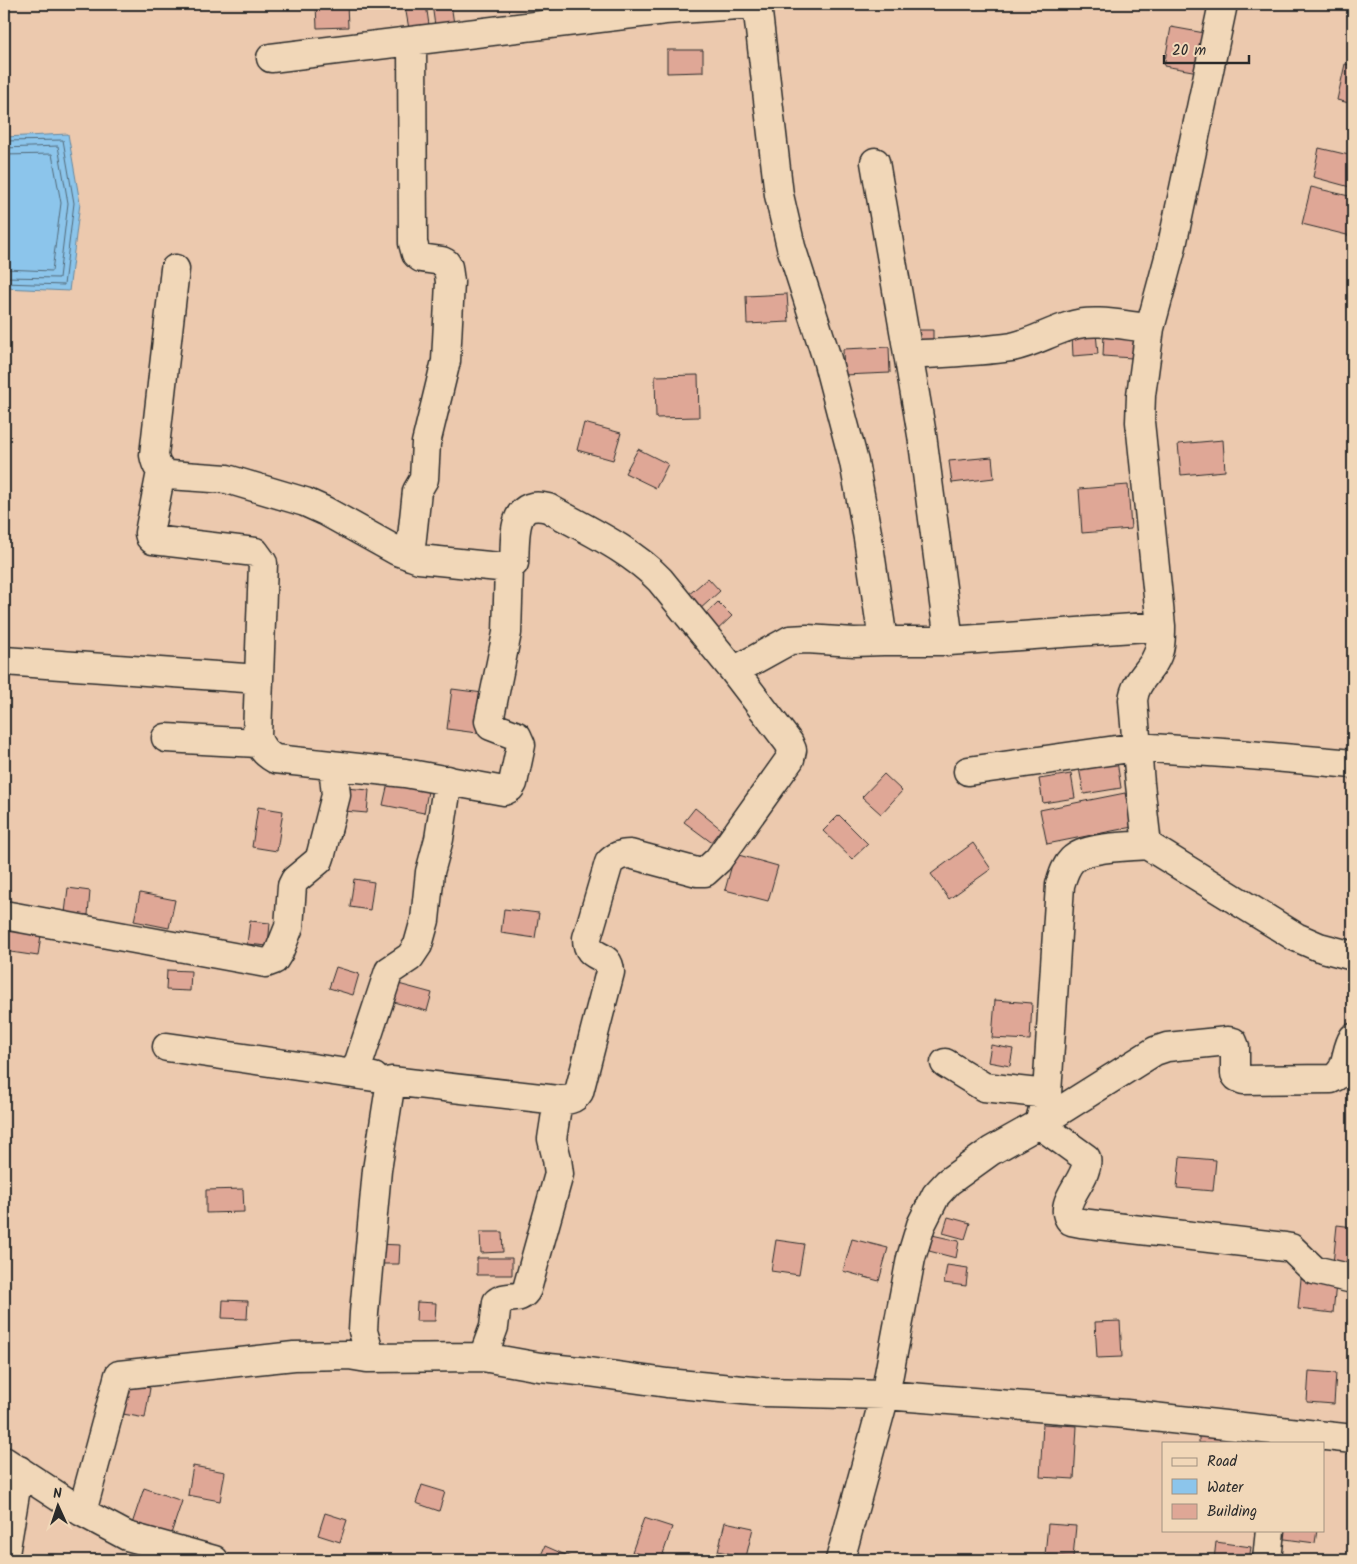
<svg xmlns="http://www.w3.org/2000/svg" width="1357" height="1564" font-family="Kalam,sans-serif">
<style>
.water{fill:#8cc5eb;stroke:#65879e}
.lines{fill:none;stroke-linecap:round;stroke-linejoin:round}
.shore{stroke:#526978;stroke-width:1}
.building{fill:#dfa796;stroke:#2b2b2b}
.minor-casing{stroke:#2b2b2b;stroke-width:31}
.minor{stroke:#f1d7b8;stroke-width:28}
</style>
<rect width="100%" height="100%" fill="#ecc9ae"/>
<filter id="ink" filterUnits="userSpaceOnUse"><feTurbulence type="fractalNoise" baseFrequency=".02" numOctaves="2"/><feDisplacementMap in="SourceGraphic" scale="10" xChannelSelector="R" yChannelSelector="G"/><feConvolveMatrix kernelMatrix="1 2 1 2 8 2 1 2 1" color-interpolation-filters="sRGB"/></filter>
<g filter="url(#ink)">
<path class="water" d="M68 134 80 203 69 291 4 288V137Z"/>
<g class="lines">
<path class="shore" d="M4 141 63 140 74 203 64 285 4 283
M4 148 58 146 68 203 59 278 4 277
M4 155 52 154 61 203 52 271 4 269"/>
</g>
<path class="building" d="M316 4H347L348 27 317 28Z
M426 4 430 32 410 35 405 6Z
M432 4H451L454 24 435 26Z
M1171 27 1210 34 1204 73 1164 66Z
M667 50H703V72L667 73Z
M1345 64 1353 66V104L1337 100Z
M1319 148 1353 156V174L1350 187 1313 177Z
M1311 187 1353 197V229L1351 236 1302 224Z
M787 294 789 322 747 324 746 296Z
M911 330H933V353H911Z
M1096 333 1098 354 1073 356 1072 335Z
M1104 334 1134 336 1132 358 1103 356Z
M889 347 890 373 844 375 843 349Z
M698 375 699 417 656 418 655 376Z
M584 423 621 433 613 460 577 450Z
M1223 440 1225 471 1181 475 1178 444Z
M638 449 668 464 656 488 625 473Z
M992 457 994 478 952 483 949 461Z
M1128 485 1131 529 1082 533 1079 489Z
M708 578 720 591 699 610 687 596Z
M718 602 732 616 711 636 697 622Z
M452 689 483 693 477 733 447 729Z
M1117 761 1121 788 1084 794 1079 768Z
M884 774 902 791 881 814 862 797Z
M1071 774 1075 798 1043 803 1039 779Z
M388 783 428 791 424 813 383 805Z
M346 788 369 790 367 813 344 811Z
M1125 793 1132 827 1047 844 1040 810Z
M258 807 283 811 277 851 252 847Z
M695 808 721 829 711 842 684 822Z
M839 815 868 844 852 859 823 831Z
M973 843 991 869 949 899 931 874Z
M735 854 778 866 768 901 725 890Z
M354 879 374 882 370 910 350 907Z
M68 888 90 891 88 915 65 913Z
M140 893 175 900 169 928 134 921Z
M504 909 539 913 535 938 501 933Z
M250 921 270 923 268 946 247 944Z
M7 923 42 928 38 956 4 951Z
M336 967 359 974 353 995 329 988Z
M167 970 191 971 190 991 166 990Z
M391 982 432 993 427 1011 386 1000Z
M995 1000 1032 1003 1030 1040 992 1038Z
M991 1045 1013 1049 1010 1066 988 1062Z
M1180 1157 1216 1160 1213 1191 1177 1188Z
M243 1189 244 1212 206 1213V1190Z
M948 1217 970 1223 965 1239 943 1233Z
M1337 1225 1353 1227V1266L1333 1264Z
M480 1232H502L503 1252 481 1253Z
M932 1235 959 1241 956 1258 929 1251Z
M852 1239 888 1248 879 1281 843 1271Z
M776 1240 804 1244 799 1275 771 1271Z
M377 1244 400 1245 399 1264H376Z
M477 1258H512V1275H477Z
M947 1265 968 1268 966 1286 944 1283Z
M1301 1279 1336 1284 1333 1313 1298 1309Z
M223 1300 248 1301 247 1319 222 1318Z
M417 1302 436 1303 435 1321H416Z
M1120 1321 1122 1357 1097 1358 1095 1322Z
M1309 1371 1336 1373 1334 1404 1307 1402Z
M128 1384 150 1388 145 1418 123 1414Z
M1043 1424 1077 1426 1074 1479 1040 1477Z
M1199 1436H1231V1443H1199Z
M193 1466 225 1472 220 1501 188 1495Z
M422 1485 445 1492 439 1511 416 1503Z
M144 1488 182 1501 169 1540 131 1527Z
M325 1513 347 1520 340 1542 318 1535Z
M644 1518 672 1527 661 1560 632 1552Z
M725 1522 753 1528 746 1557 718 1551Z
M1048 1524 1076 1526 1073 1557 1045 1555Z
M1271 1530H1317L1315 1543 1270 1537Z
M1216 1542 1251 1547 1249 1560H1214Z
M545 1546 570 1557 569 1560H539Z"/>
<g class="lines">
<defs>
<path id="minor" d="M757 4 779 195 791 247 827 359 854 462 868 538 883 641 854 642 807 639 790 640 734 671 789 743 792 750 790 759 718 860 705 872H697L630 854C621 854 616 856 609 863L587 938C587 962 609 950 610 972L579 1092C574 1100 568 1100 558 1100L391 1081 377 1170 364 1313 363 1331 367 1345V1358L483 1357 540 1367 589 1372 667 1383 764 1392 885 1395 1126 1414 1353 1439
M1223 4 1171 250 1150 328 1141 395 1140 422 1161 626C1161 638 1161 651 1154 662 1146 675 1135 683 1133 700L1140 784 1147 845C1128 847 1086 846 1072 860 1065 867 1063 876 1060 885L1047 1094 1039 1124 1086 1158C1091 1178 1055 1203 1071 1221L1081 1223 1285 1247 1291 1248 1314 1270 1353 1279
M271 58 665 10 753 4
M875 162 922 435 949 641
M175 269 154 455C156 466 159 471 169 475L227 479 305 502 325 511 397 551 419 559 509 568 514 563C516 538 510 498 548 508 585 529 630 549 660 580L734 671
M908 355C942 353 978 352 1012 347 1032 343 1050 332 1070 326 1093 318 1126 326 1150 328
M161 472 149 533 150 537 153 540 255 552 263 563 257 736C259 747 266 754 275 759L405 773 504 791 510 788 513 783 521 745 517 736 491 726 489 721 507 633 509 568
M410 556 417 491 424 479 426 443 446 361 450 282 448 267 446 263 442 261 421 258 416 254 413 243 412 42
M883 641H949L1161 626
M4 661 259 679
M166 738 258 743
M968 771 1137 747 1238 754 1353 764
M1147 845 1296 937 1319 947 1353 956
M4 915 266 963 274 960 279 952 289 927 292 886 295 880 319 860 321 854 336 795 333 765
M167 1047 374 1077
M945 1063 984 1087 1047 1094
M355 1074 389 971 410 957 418 945 425 920 430 872 439 839 448 780
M483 1357 494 1327 497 1302C506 1294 521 1302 527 1289L559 1174 557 1159 552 1139 558 1100
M4 1461 82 1512 127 1536 214 1560
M82 1512 119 1375 294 1356 349 1355 367 1358
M4 1560 19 1470
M840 1560 885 1395 911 1258 921 1225 936 1195 948 1182 991 1151 1039 1124 1155 1051 1167 1047 1228 1041 1233 1042 1235 1047V1074L1237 1077 1243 1080 1331 1079C1349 1072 1344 1052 1353 1038
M1267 1560 1270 1530"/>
</defs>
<use href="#minor" class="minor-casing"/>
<use href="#minor" class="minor"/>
</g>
</g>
<rect width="1357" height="1564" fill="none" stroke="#f1d7b8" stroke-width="20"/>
<rect x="10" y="10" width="1337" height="1544" fill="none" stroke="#2b2b2b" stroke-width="2" filter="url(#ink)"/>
<rect x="1162" y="1442" width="162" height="90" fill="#f1d7b8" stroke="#a29280"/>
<rect x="1172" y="1458" width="25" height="8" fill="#f1d7b8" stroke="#a29280"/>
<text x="1207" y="1466" font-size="15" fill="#2b2b2b">Road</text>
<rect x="1172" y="1479" width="25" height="15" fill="#8cc5eb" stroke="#a29280"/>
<text x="1207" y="1492" font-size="15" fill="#2b2b2b">Water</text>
<rect x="1172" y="1504" width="25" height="15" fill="#dfa796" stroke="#a29280"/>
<text x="1207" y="1516" font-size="15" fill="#2b2b2b">Building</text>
<g transform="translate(58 1506) rotate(357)" stroke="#f1d7b8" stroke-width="4" paint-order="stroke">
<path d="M0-4L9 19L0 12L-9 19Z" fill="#2b2b2b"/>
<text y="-8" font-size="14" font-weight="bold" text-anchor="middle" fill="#2b2b2b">N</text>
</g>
<path d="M1164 55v8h85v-8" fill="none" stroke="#2b2b2b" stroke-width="2.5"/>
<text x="1172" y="55" font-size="15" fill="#2b2b2b" stroke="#f1d7b8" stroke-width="4" paint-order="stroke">20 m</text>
</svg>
